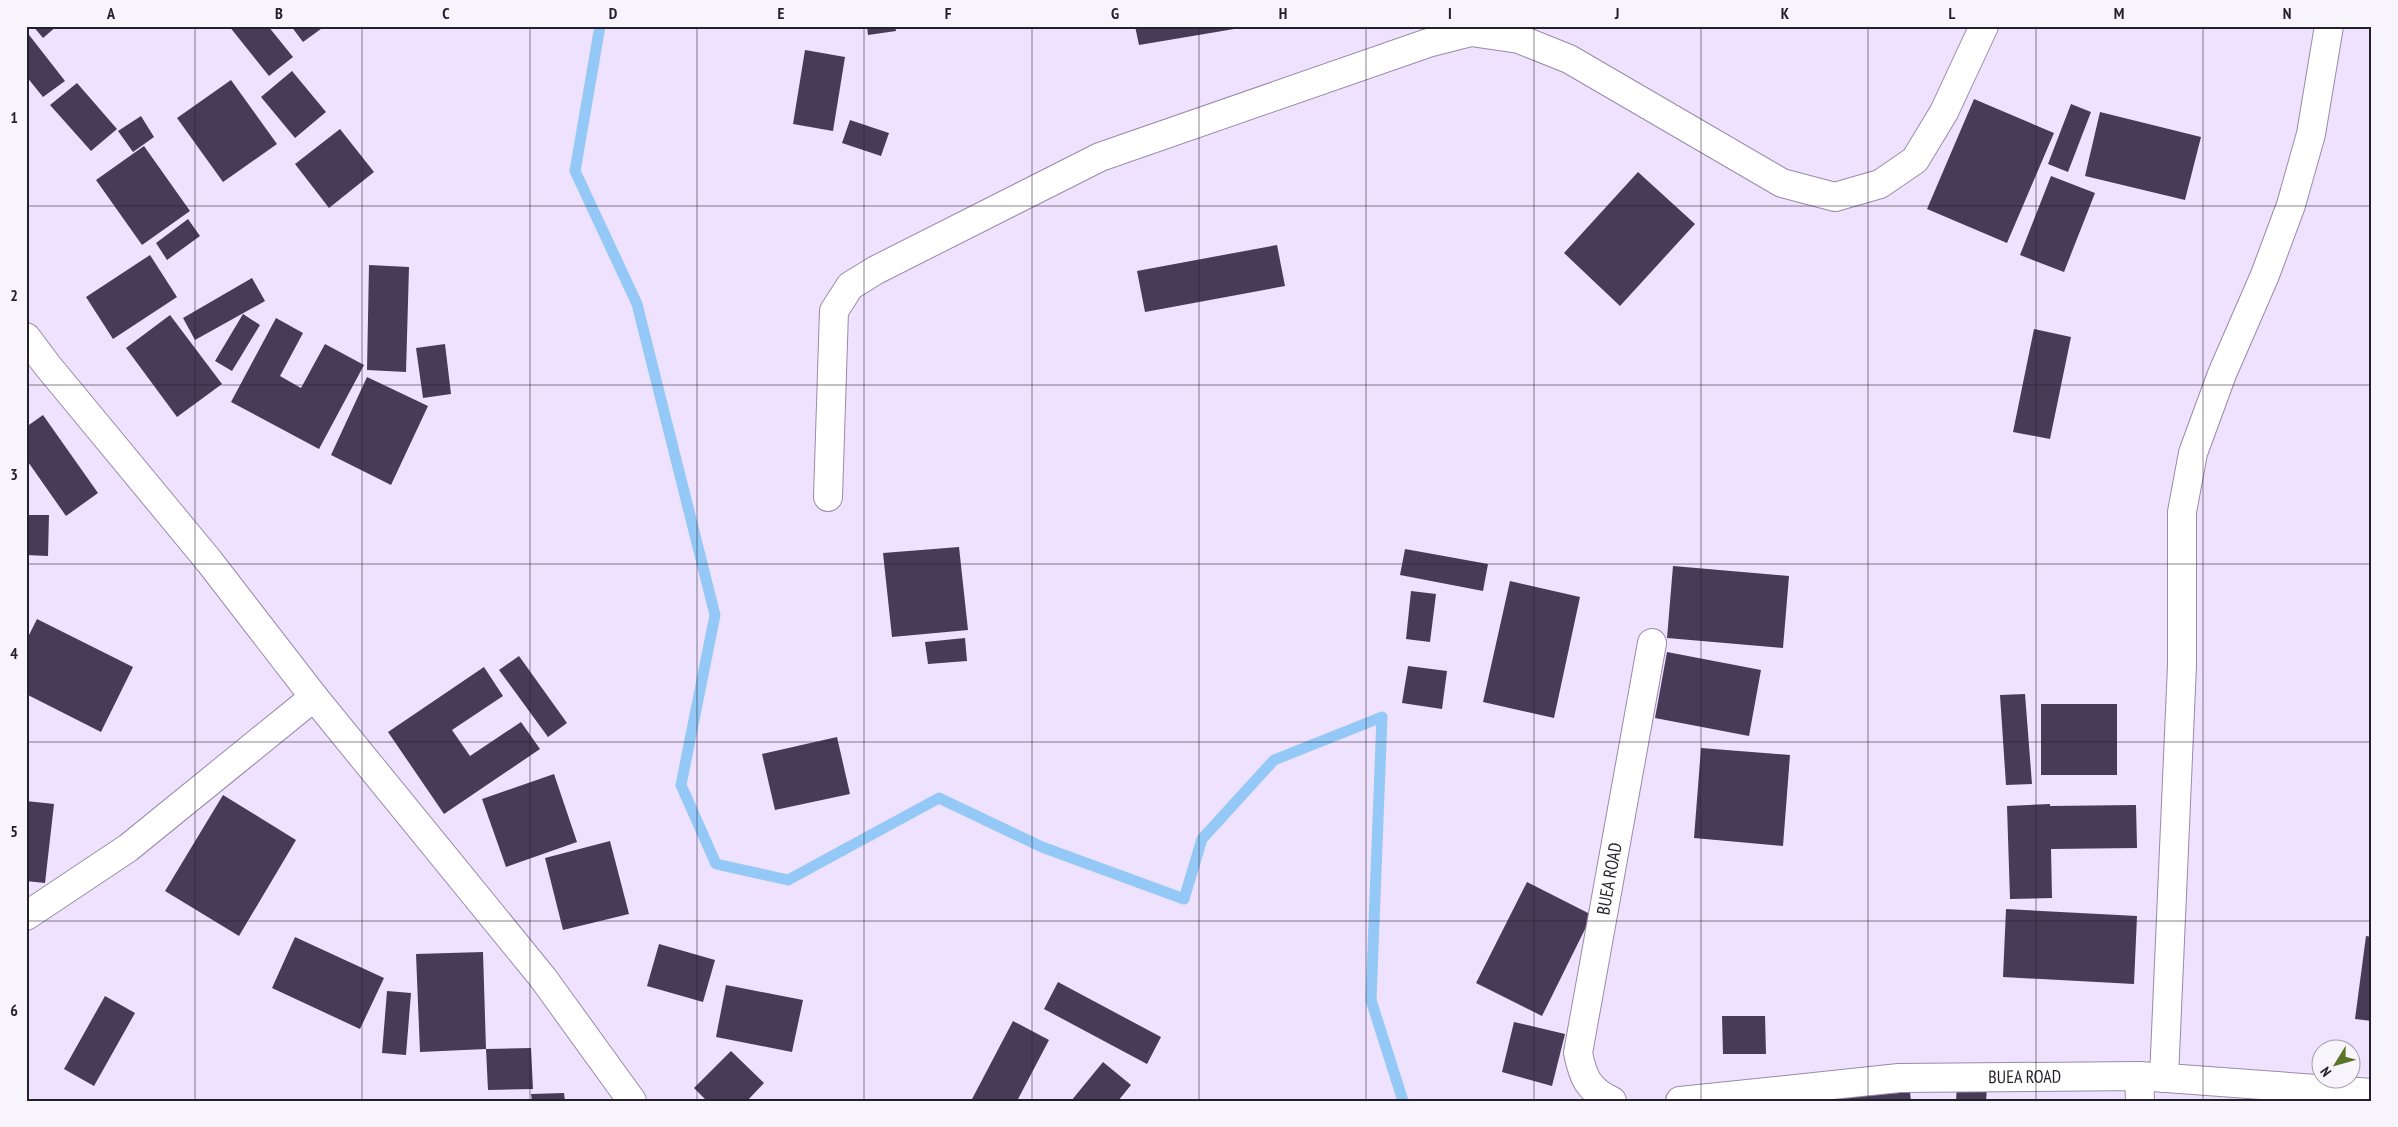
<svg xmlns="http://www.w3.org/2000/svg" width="2398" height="1127" font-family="'PT Sans Narrow',sans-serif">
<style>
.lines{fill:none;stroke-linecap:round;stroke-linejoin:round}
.stream{stroke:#94c9f7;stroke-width:11}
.building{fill:#483b57}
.street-casing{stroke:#998aab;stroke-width:30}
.street{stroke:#fff;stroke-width:28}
.grid{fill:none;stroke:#251f2c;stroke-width:1;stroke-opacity:0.55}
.labels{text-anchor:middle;stroke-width:5;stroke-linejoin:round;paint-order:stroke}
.street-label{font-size:18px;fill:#251f2c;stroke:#f7f4fb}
.neatline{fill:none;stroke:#251f2c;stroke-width:2}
.grid-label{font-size:16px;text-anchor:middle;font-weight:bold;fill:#251f2c}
</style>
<rect width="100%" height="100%" fill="#efe2fe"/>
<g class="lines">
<path class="stream" d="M600 26 575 171 637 304 715 615 681 785 716 864 788 880 939 798 1042 847 1184 899 1202 839 1274 760 1382 717 1371 1000 1403 1101"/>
</g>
<path class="building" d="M33 26H57L43 38Z
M229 26H268L293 57 269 76Z
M291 26H325L303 42Z
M867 26H895L896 31 868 35Z
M1135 26H1246V27L1139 45Z
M26 31 65 81 43 97 26 76Z
M805 50 845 57 833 131 793 124Z
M292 71 326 112 295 138 261 97Z
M231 80 277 144 223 182 177 118Z
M77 83 117 129 91 151 50 105Z
M1974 99 2054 133 2007 243 1927 209Z
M2071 104 2091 112 2068 172 2048 164Z
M2100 112 2201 137 2185 200 2085 176Z
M141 116 154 137 133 152 118 131Z
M850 120 889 133 881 156 842 143Z
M340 129 374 172 329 208 295 164Z
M144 146 190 211 142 245 96 180Z
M1638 172 1695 224 1620 306 1564 253Z
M2051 176 2095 193 2064 272 2020 255Z
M188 219 200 236 167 260 156 243Z
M1277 245 1285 286 1145 312 1137 271Z
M150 255 177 297 113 339 86 297Z
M369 265 409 267 406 372 367 370Z
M252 278 265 301 195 340 183 318Z
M243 314 260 325 232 371 215 361Z
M170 315 222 384 177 417 126 348Z
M276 318 303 333 280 376 301 388 325 344 364 365 319 449 231 402Z
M2034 329 2071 337 2050 439 2013 432Z
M445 344 451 394 423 398 416 348Z
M367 377 428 406 391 485 331 455Z
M43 415 98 493 66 516 26 459V427Z
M26 515H49L48 556 26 555Z
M959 547 968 630 892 637 883 553Z
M1405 549 1488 564 1483 591 1400 575Z
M1673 566 1789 576 1783 648 1667 638Z
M1510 581 1580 597 1554 718 1483 702Z
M1411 591 1436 594 1430 642 1406 639Z
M37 619 133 667 101 732 26 694V641Z
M965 638 967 661 928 664 925 642Z
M1667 652 1761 670 1749 736 1655 718Z
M519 656 567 723 548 737 499 670Z
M1408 666 1447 671 1442 709 1402 703Z
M484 667 503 696 452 730 470 756 521 722 540 749 444 814 388 732Z
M2025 694 2032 784 2006 785 2000 695Z
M2041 704H2117V775H2041Z
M837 737 850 794 775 810 762 754Z
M1701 748 1790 755 1783 846 1694 838Z
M554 774 577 842 506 867 482 799Z
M223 795 296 840 239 936 165 891Z
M26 801 54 804 45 883 26 881Z
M2050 804V806L2136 805 2137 848 2051 849 2052 898 2010 899 2007 806Z
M610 841 629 914 563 930 545 858Z
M1527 882 1592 915 1542 1016 1476 983Z
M2006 909 2137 916 2134 984 2003 977Z
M2366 936 2372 937V1021L2355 1019Z
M295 937 384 978 360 1029 272 988Z
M659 944 715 960 703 1002 647 986Z
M483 952 486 1049 420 1052 416 954Z
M1058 982 1161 1037 1147 1064 1044 1009Z
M726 985 803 1000 792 1052 716 1037Z
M387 991 411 993 406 1055 382 1053Z
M105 996 135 1013 94 1086 64 1069Z
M1722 1016H1765L1766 1054H1723Z
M1013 1021 1049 1040 1017 1101H971Z
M1514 1022 1565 1034 1552 1086 1502 1072Z
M531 1048 533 1089 488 1090 486 1049Z
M731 1051 764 1083 747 1101H707L694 1088Z
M1103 1062 1131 1085 1118 1101H1071Z
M1957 1084 1987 1088 1986 1101H1956Z
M1910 1092 1911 1101H1830V1099Z
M564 1093 565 1101H532L531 1094Z"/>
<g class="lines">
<defs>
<g id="street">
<path d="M26 337 47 365 209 561 314 697 543 978 632 1101"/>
<path d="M828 497 834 311 850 286 876 270 1100 157 1428 43 1471 32 1519 39 1569 59 1782 183 1835 197 1880 184 1915 160 1944 112 1984 26"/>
<path d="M26 916 128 848 314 697"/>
<path d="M2139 1076 2140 1101"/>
<path d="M2164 1078 2182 665V512L2193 453 2222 374 2265 275 2291 205 2311 134 2329 26"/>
<path id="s1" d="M1612 1101C1588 1090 1583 1077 1578 1053L1652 643"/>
<path id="s2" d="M1680 1101 1899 1078 2139 1076 2372 1093"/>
</g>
</defs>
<use href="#street" class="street-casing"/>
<use href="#street" class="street"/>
</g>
<path class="grid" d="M195 26V1101M362 26V1101M530 26V1101M697 26V1101M864 26V1101M1032 26V1101M1199 26V1101M1366 26V1101M1534 26V1101M1701 26V1101M1868 26V1101M2036 26V1101M2203 26V1101M26 206H2372M26 385H2372M26 564H2372M26 742H2372M26 921H2372"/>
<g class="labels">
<g class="street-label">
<text dy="6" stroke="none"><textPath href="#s1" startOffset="239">BUEA ROAD</textPath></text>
<text dy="6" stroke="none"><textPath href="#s2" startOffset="346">BUEA ROAD</textPath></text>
</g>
</g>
<rect width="2398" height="1127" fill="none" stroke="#f7f4fb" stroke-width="55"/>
<g transform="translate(2336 1064) rotate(233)"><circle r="24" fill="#f7f4fb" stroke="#a39fa8"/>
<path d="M0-4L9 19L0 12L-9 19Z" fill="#5b7528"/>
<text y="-8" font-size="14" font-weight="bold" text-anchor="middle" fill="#251f2c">N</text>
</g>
<rect x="28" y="28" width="2342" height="1072" class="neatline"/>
<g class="grid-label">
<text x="111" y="19">A</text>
<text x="279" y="19">B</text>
<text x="446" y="19">C</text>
<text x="613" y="19">D</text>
<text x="781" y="19">E</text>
<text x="948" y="19">F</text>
<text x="1115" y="19">G</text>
<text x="1283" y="19">H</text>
<text x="1450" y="19">I</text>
<text x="1617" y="19">J</text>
<text x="1785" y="19">K</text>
<text x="1952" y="19">L</text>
<text x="2119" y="19">M</text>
<text x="2287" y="19">N</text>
<text x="14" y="123">1</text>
<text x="14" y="301">2</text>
<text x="14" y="480">3</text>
<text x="14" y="659">4</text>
<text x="14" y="837">5</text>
<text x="14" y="1016">6</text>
</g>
</svg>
